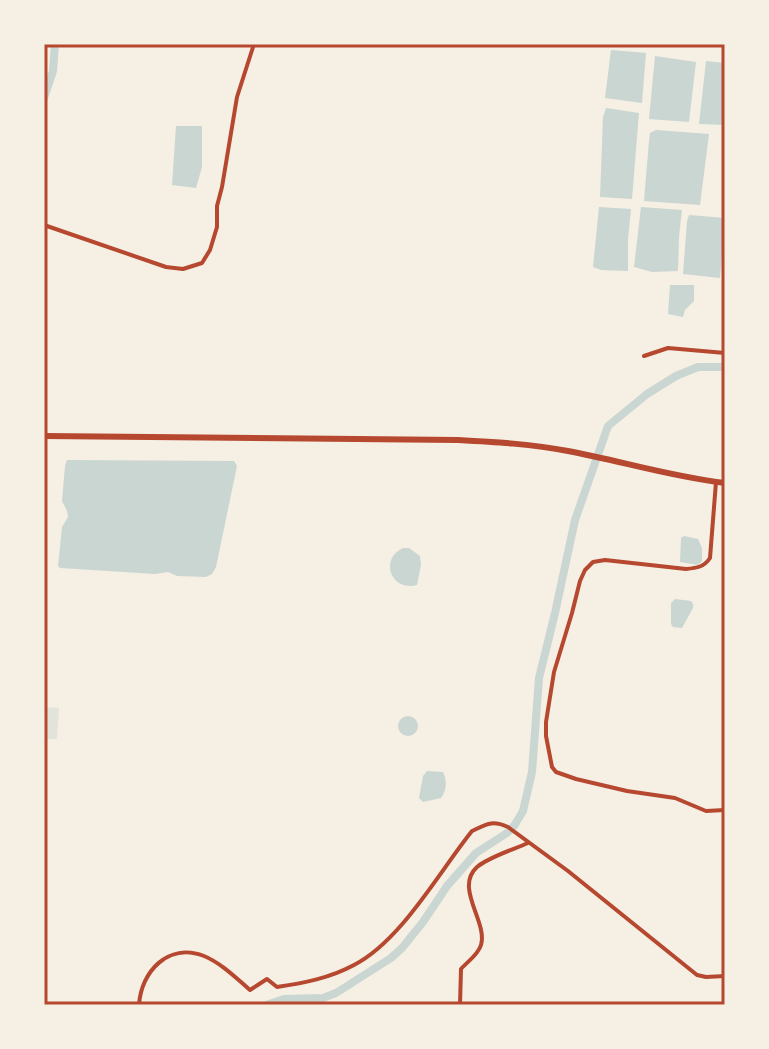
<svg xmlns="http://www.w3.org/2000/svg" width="769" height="1049" font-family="Inter,sans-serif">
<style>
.green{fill:#e2e4dc}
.water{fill:#c9d6d2}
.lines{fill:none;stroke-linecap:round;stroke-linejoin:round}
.canal{stroke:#c9d6d2;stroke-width:8}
.minor{stroke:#b5482f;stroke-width:4}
.secondary{stroke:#b5482f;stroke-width:6}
.neatline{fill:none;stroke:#b5482f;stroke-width:3}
</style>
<rect width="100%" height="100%" fill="#f6efe4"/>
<path class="green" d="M44 707 59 708 57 739H44Z"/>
<path class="water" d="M611 50 646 53 642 103 605 98Z
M655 56 696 62 689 122 649 119Z
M706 61 725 63V125L699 124Z
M606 108 639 113 632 199 600 197 603 117Z
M176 126H202V167L196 188 172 185Z
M656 130 709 134 700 205 644 201 649 141 650 133Z
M599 207 631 209 628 239V271L601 270 593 267Z
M641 207 682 210 679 237 678 271 652 272 634 267Z
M689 215 725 218 720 278 683 274 687 221Z
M670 285H694V301L685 310 683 317 668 314Z
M67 460 234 461 237 466 216 567 212 574 206 577 177 576 168 572 155 574 60 568 58 566 62 527 68 517 67 511 62 501 65 466Z
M684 536 698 539 702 548V561L698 565 680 562 681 538Z
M403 548H409L420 556 421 565 417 585C391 592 379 559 403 548Z
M675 599 691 601 693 604V608L682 628 673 627 671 624V603Z
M398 726a10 10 0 1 1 20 0a10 10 0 1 1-20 0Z
M427 771 443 772C447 779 447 791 441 798L423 802 419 798 423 776Z"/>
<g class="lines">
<path class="canal" d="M44 98 53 71 55 44
M266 1005 284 999 323 998 336 993 391 958 402 948 423 922 447 886 476 853 507 833 514 826 523 811 532 772 539 678 555 613 575 520 608 426 647 394 676 376 698 367H725"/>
<path class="minor" d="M44 225 166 267 183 269 202 263 210 250 217 227V206L222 187 237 97 254 44
M644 356 668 348 725 353
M716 482 710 558C704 567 697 568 686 569L605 560 593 562 585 570 580 581 572 613 554 672 546 722V736L552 767 556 772 576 779 627 791 675 798 706 811 725 810
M139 1005C141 972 168 942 204 956 221 963 236 978 250 990L267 979 277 987C304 983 330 978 354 965 401 941 439 872 472 831 487 824 492 820 508 827L568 871 697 975 706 977 725 976
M460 1005 461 969C468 961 478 955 481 945 488 922 454 888 477 867 489 857 512 850 528 843"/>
<path class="secondary" d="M44 436 458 440C495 442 532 444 568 451 621 461 672 477 725 483"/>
</g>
<rect width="769" height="1049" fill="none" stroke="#f6efe4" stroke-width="92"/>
<rect x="46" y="46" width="677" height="957" class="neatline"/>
</svg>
